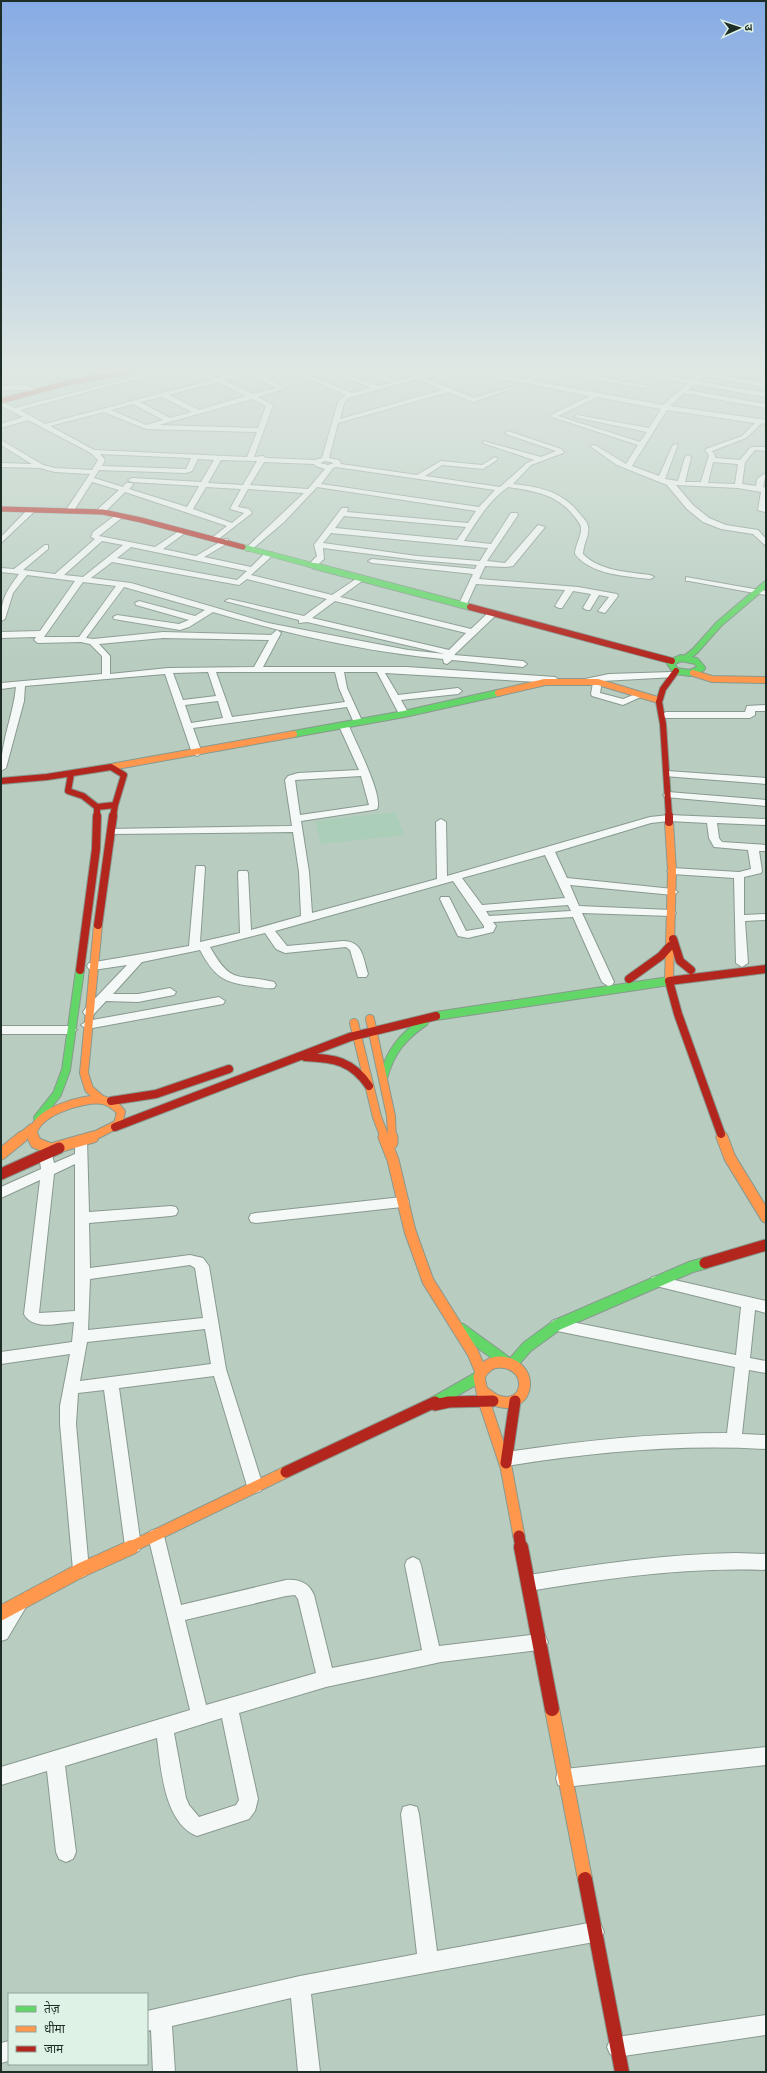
<svg xmlns="http://www.w3.org/2000/svg" width="767" height="2073" font-family="'Exo 2','Noto Sans Devanagari',sans-serif">
<style>
.built{fill:#aaceb8}
.lines{fill:none;stroke-linecap:round;stroke-linejoin:round}
.street-casing{stroke:#899990;stroke-width:2}
.fast-far3-casing{stroke:#899990;stroke-width:6}
.fast-far2-casing{stroke:#899990;stroke-width:8}
.fast-far1-casing{stroke:#899990;stroke-width:10}
.fast-casing{stroke:#899990;stroke-width:13}
.slow-far3-casing{stroke:#899990;stroke-width:8}
.slow-far2-casing{stroke:#899990;stroke-width:10}
.slow-far1-casing{stroke:#899990;stroke-width:13}
.slow-casing{stroke:#899990;stroke-width:16}
.jam-far4-casing{stroke:#899990;stroke-width:6}
.jam-far3-casing{stroke:#899990;stroke-width:8}
.jam-far2-casing{stroke:#899990;stroke-width:10}
.jam-far1-casing{stroke:#899990;stroke-width:13}
.jam-casing{stroke:#899990;stroke-width:16}
.street{fill:#f4f8f6;fill-rule:evenodd}
.fast-far3{stroke:#63d668;stroke-width:5}
.fast-far2{stroke:#63d668;stroke-width:6}
.fast-far1{stroke:#63d668;stroke-width:8}
.fast{stroke:#63d668;stroke-width:11}
.slow-far3{stroke:#ff974d;stroke-width:6}
.slow-far2{stroke:#ff974d;stroke-width:8}
.slow-far1{stroke:#ff974d;stroke-width:11}
.slow{stroke:#ff974d;stroke-width:14}
.jam-far4{stroke:#b3261e;stroke-width:5}
.jam-far3{stroke:#b3261e;stroke-width:6}
.jam-far2{stroke:#b3261e;stroke-width:8}
.jam-far1{stroke:#b3261e;stroke-width:11}
.jam{stroke:#b3261e;stroke-width:14}
</style>
<rect width="100%" height="100%" fill="#b8cdc0"/>
<path class="built" d="M396 812 404 835 321 844 315 821Z"/>
<g class="lines">
<defs>
<path id="street" d="M156 371H166L20 410 45 424 212 380 195 371H203L218 378 245 371H255L285 388 258 397 273 405 254 457 263 456 266 458 315 460 322 458 338 402 346 395 291 371H299L352 393 371 388 331 371H340L378 386 391 383 363 371H372L397 381 412 377 399 371C407 371 412 375 418 375 425 376 435 371 444 371L424 378 474 398 511 387V389L473 402 448 392 338 423 329 458 339 460 341 464 417 475 441 461 482 465 495 457 497 458V460L483 469 442 465 425 476 500 487 527 463 534 460 483 443V441L541 457 556 451 506 434 505 433 508 431 561 449 564 452 563 453 531 465 513 484C539 487 562 491 579 513 582 517 587 521 588 526 590 535 583 544 583 554 599 571 628 572 650 575L654 577 650 579C625 576 591 575 575 554 575 545 582 536 581 527 580 523 577 520 574 516 557 494 534 491 508 487 488 501 477 521 464 541L491 544 511 513H517L518 515 487 561 505 563 538 525 545 527 513 566 505 567 485 566 479 579 578 587 617 594 618 596 605 613 598 611 609 597 599 595 590 610H587L583 608 591 594 573 591 562 608H559L555 606 565 590 476 584 466 606 462 608 458 606 473 574 372 563 368 561 372 559 475 569 477 565 417 560 323 548 324 559 314 568 307 566 317 556 314 545 342 508H348L347 512 468 523 476 511 317 487 284 522 250 551H247V547L304 493 248 489 238 507 249 509 252 513 216 541H213V537L227 526 125 492 103 514H97V510L119 490 92 482 73 512H67L66 510 90 474 55 472 40 468 1 467V463L32 464 1 445V440L43 465 55 468 92 470 98 460 91 453 28 420 1 428V424L23 417 1 406V401L15 408ZM249 374 276 388 253 394 223 380ZM417 379 442 390 340 419 344 403 348 398ZM217 382 246 396 199 410 169 395ZM162 397 192 412 170 418 140 402ZM252 399 266 406 258 428 159 425ZM133 404 163 420 146 425 111 410ZM104 412 146 429 257 432 247 457 94 450 50 426ZM100 454 191 458 186 469 102 466 105 460ZM198 459 214 460 201 482 132 478 128 480 132 482 199 486 187 507 129 489 133 485 132 483H126L123 487 94 478 99 470 186 473 192 471ZM221 460 257 461 243 485 208 483ZM325 461 334 463 328 465 320 463ZM264 462 314 464 316 466 325 469 308 489 250 485ZM336 467 495 490 479 507 321 484 333 468ZM206 487 241 489 230 509 244 513 232 523 193 509ZM344 516 466 527 457 540 335 528ZM331 533 488 548 480 561 417 556 323 543Z
M463 371H476L527 380 538 371H545L533 381 663 405 688 383 625 371H639L691 380 701 371H708L706 373 766 383V387L703 376 697 381 766 393V397L694 384 688 390 766 404V408L684 393 670 406 766 420V424L762 423 746 438 712 451 715 455V458L740 460 751 447H766V451L755 450 745 462 742 484 756 486 757 479 766 473 763 487 766 488 765 512 758 510 761 492 738 488 676 485 693 505 709 518 726 525 758 530 766 539V546L753 534 721 529 703 522 687 509 667 485 617 465 590 446 595 445 626 464 638 445 549 416 590 396ZM597 397 661 409 649 428 577 415 574 417 647 432 640 442 558 416ZM667 410 755 423 742 436 706 449 705 450 709 455 701 482H685L691 457 688 455 685 457 678 481 665 479 678 444 673 445 659 476 632 466ZM713 462 738 464 735 484 708 483Z
M554 371H568L647 386 644 388Z
M759 371H766V374L760 372Z
M24 385 36 388 33 390H1V386Z
M29 508 36 510 1 543V537Z
M117 514 124 516 99 536 155 547 182 529 186 531 185 533 163 549 196 556 225 539H228V543L204 557 251 567 266 552H272V556L251 575 332 595 359 577H362V581L340 597 471 629 489 612H495V616L454 655 523 661 527 664 523 667 452 660 447 664 444 663 443 659C366 652 288 634 213 612L189 627 180 630 114 619 113 617 117 615 179 624 189 620 136 605 135 603 139 601 195 616 205 610 124 587 86 638 93 639 163 632 271 635 277 630 281 633 263 667H407L555 677 559 680 555 683 385 673 398 695 458 688 462 691 458 694 401 700 409 714 404 717 399 714 377 672H344L347 688 363 723 361 725H355L347 707 193 728 202 753 197 756 192 753 165 674 25 686 24 701 6 768 1 771C1 740 13 717 16 687L1 689V683L102 674V656L90 644 81 642 38 643 34 640 36 637 1 638V632L40 631 75 581 27 575 13 593 5 619 1 621C1 599 6 592 19 574L1 572V568L14 569 45 545H48V549L23 570 55 574 95 539 91 537 93 532ZM102 541 123 545 83 577 64 575ZM131 547 247 571 237 580 117 558ZM112 562 239 585 247 579 327 599 304 616 229 599 225 601 299 620V623L307 622 445 654 408 650 268 623 131 583 91 578ZM83 582 116 586 79 637H44ZM335 601 466 633 449 650 312 618ZM163 638 269 640 254 667 168 668 110 674V656L99 644ZM208 672 216 696 183 700 173 673ZM216 672H335L339 688 345 702 232 717ZM218 701 223 718 191 723 185 705Z
M686 577 766 591V595L689 581H686Z
M672 672 676 675 675 677 602 681 600 693 623 699 641 692 645 695 623 705 592 696 591 694 593 683 588 684 584 681 585 679 609 674Z
M766 705V711H755V715L750 718H666L661 715 666 712H745L747 706Z
M344 723 349 726C355 741 384 797 377 809L373 810 301 821 309 872 312 913 437 879 436 822 441 819 446 822 447 876 650 817 669 815 766 819V825L717 823 719 838 722 842 766 845V851H759L762 871 761 873 744 877V915L766 914V920L745 921 748 963 742 967 736 963 734 878 672 874 667 871 672 868 739 872 751 869 748 850 714 847 709 838 707 823 669 821 651 823 555 852 567 878 673 889 678 892 673 895 570 885 579 906 671 910 676 913 671 916 582 913 614 982 612 985 608 986 602 982 573 917 493 922 496 926 493 932 468 938 458 936 440 899 441 897H449L466 931 484 928V926L453 881 275 931 287 946 343 941C363 941 363 958 368 974L366 977H358L350 950 346 947 285 953 276 949 265 933 210 947C232 986 237 973 274 982L276 985 274 988C267 989 260 987 253 986 223 983 214 976 200 950L142 962 113 994H138L170 988 176 992 174 995 138 1002 106 1001 93 1015H85L83 1012 85 1009 127 965 93 970 89 969 87 966 89 963 189 946 196 866H204L205 868 200 942 240 933 238 873 239 871H247L248 873 251 930 301 916 299 872 293 832 112 834 107 831 108 829 292 826 285 780 288 776 298 773 359 770 339 726ZM361 776 369 805 300 815 295 780ZM545 855 565 898 482 905 462 878ZM568 905 571 911 489 916 486 911Z
M667 771 766 778V784L664 776V772Z
M668 792 766 800V806L665 797 663 795Z
M219 997 225 1001 223 1004 87 1029 81 1025 87 1021Z
M1 1026H71L77 1030 71 1034H1Z
M81 1135 86 1137 87 1140 89 1212 171 1206 176 1207 178 1211 176 1215 171 1216 89 1223 90 1268 190 1255 203 1258 209 1266 226 1369 263 1486 261 1491 255 1493 249 1491 247 1486 214 1376 119 1388 141 1546 139 1551 133 1553 127 1551 125 1546 104 1390 78 1393 76 1424 89 1570 87 1575 81 1578 75 1575 73 1570 60 1424V1406L70 1354 1 1364V1352L72 1342 74 1322C58 1323 33 1331 24 1314L40 1180 1 1198V1187L41 1169 39 1154 41 1151H51L54 1163 75 1154V1140L76 1137ZM75 1164V1311L39 1313 54 1174ZM190 1265 195 1268 203 1318 88 1330 90 1279ZM205 1329 211 1364 80 1381 87 1342Z
M402 1197 407 1198 409 1202 407 1206 402 1207 256 1223 251 1222 249 1218 251 1214 256 1213Z
M657 1276 766 1301V1313L755 1310 750 1358 766 1361V1373L749 1370 742 1434 766 1435V1449C679 1444 593 1452 507 1466L501 1464 499 1459 501 1454 507 1452C580 1441 653 1433 727 1433L735 1367 557 1331 552 1329 550 1325 552 1321 557 1319 736 1355 741 1307 652 1285 650 1281 652 1277Z
M156 1529 162 1531 164 1536 181 1605 286 1580C299 1579 309 1583 314 1595L332 1668 422 1650 405 1565 407 1560 413 1557 419 1560 421 1565 439 1646 539 1634 545 1636 548 1642 545 1648 539 1650 441 1662 326 1687 239 1713 258 1799 255 1811 249 1819 197 1836C164 1823 161 1769 157 1738L65 1766 76 1852 73 1859 66 1862 59 1859 56 1852 47 1771 1 1785V1767L190 1710 148 1536 150 1531ZM286 1596 295 1595 298 1599 316 1673 206 1705 185 1620ZM222 1718 239 1800 236 1805 199 1817 189 1805 186 1798 174 1733Z
M736 1553 766 1554V1570C686 1567 608 1578 529 1591L523 1588 521 1583 523 1578 529 1575C598 1564 666 1554 736 1553Z
M17 1599 23 1601 26 1607 7 1639 1 1641C1 1626 0 1606 17 1599Z
M766 1747V1765L565 1787 558 1785 556 1778 558 1771 565 1769Z
M410 1805 417 1807 419 1814 437 1951 594 1922 601 1925 604 1932 601 1939 594 1942 311 1994 320 2072H298L291 1998 172 2026 175 2072H153L151 2030 147 2031V2011L300 1976 417 1954 401 1814 403 1807Z
M766 2015V2035L617 2057 610 2054 607 2047 610 2040 617 2037Z
M9 2041V2061L1 2063V2043Z"/>
<path id="fast-far3" d="M243 547 319 567"/>
<path id="fast-far2" d="M315 566 470 607
M681 658 696 661 702 668 690 673 676 671 670 663Z
M686 658 695 651 719 624 766 584
M294 734 404 714 498 693"/>
<path id="fast-far1" d="M436 1016 669 981
M383 1078C390 1052 402 1037 424 1022
M38 1118 57 1094 66 1070 80 970"/>
<path id="fast" d="M461 1329 505 1361
M513 1363 527 1347 557 1325 691 1267 705 1263
M435 1402 479 1377"/>
<path id="slow-far3" d="M693 673 712 679 766 680
M498 693 545 682H598L658 700
M111 767 294 734"/>
<path id="slow-far2" d="M669 822 672 871 669 981
M98 925 84 1073 89 1089 102 1100
M370 1019 391 1116 392 1138
M354 1023 377 1117 385 1138
M721 1134 722 1138
M20 1138 32 1128
M33 1138C29 1113 84 1097 103 1100 111 1102 116 1106 121 1112L118 1124 90 1138"/>
<path id="slow-far1" d="M33 1137 36 1143 51 1149 93 1137
M384 1137 393 1160 410 1231 428 1281 473 1353 481 1372
M392 1137V1143
M722 1137 730 1158 766 1217
M1 1154 22 1137
M482 1391C487 1394 492 1399 498 1401 530 1411 536 1364 500 1362 490 1362 483 1368 479 1377L484 1401 506 1467 519 1536
M129 1548 286 1472"/>
<path id="slow" d="M1 1613 81 1570 132 1547
M552 1709 585 1879"/>
<path id="jam-far4" d="M1 401 67 383 131 371
M1 509 103 512 141 520 243 547"/>
<path id="jam-far3" d="M470 607 672 661
M1 781 47 777 111 767 124 775 115 805 97 807 83 796 68 791 71 774
M97 817V807
M113 817 115 805
M669 817 663 724 659 702 663 689 676 671"/>
<path id="jam-far2" d="M669 816V822
M98 925 113 816
M673 939 680 961 691 970
M80 970 96 849 97 816
M629 979 661 956 670 946
M305 1057C334 1058 352 1061 369 1086
M111 1101 156 1094 229 1069
M115 1127 350 1037 436 1016
M721 1134 678 1014 669 981 766 969"/>
<path id="jam-far1" d="M1 1174 59 1148
M705 1263 766 1245
M435 1405 449 1402 493 1401
M506 1463 515 1401
M286 1472 435 1402
M519 1536 521 1548"/>
<path id="jam" d="M521 1547 552 1709
M585 1879 622 2072"/>
</defs>
<use href="#street" class="street-casing"/>
<use href="#fast-far3" class="fast-far3-casing"/>
<use href="#fast-far2" class="fast-far2-casing"/>
<use href="#fast-far1" class="fast-far1-casing"/>
<use href="#fast" class="fast-casing"/>
<use href="#slow-far3" class="slow-far3-casing"/>
<use href="#slow-far2" class="slow-far2-casing"/>
<use href="#slow-far1" class="slow-far1-casing"/>
<use href="#slow" class="slow-casing"/>
<use href="#jam-far4" class="jam-far4-casing"/>
<use href="#jam-far3" class="jam-far3-casing"/>
<use href="#jam-far2" class="jam-far2-casing"/>
<use href="#jam-far1" class="jam-far1-casing"/>
<use href="#jam" class="jam-casing"/>
<use href="#street" class="street"/>
<use href="#fast-far3" class="fast-far3"/>
<use href="#fast-far2" class="fast-far2"/>
<use href="#fast-far1" class="fast-far1"/>
<use href="#fast" class="fast"/>
<use href="#slow-far3" class="slow-far3"/>
<use href="#slow-far2" class="slow-far2"/>
<use href="#slow-far1" class="slow-far1"/>
<use href="#slow" class="slow"/>
<use href="#jam-far4" class="jam-far4"/>
<use href="#jam-far3" class="jam-far3"/>
<use href="#jam-far2" class="jam-far2"/>
<use href="#jam-far1" class="jam-far1"/>
<use href="#jam" class="jam"/>
</g>
<linearGradient id="sky" x2="0" y2="1"><stop stop-color="#86abe4"/><stop offset="0.56" stop-color="#dfe8e3"/><stop offset="1" stop-color="#dfe8e3" stop-opacity="0"/></linearGradient>
<rect width="767" height="661" fill="url(#sky)"/>
<rect width="767" height="2073" fill="none" stroke="#1e2d25" stroke-width="4"/>
<rect x="8" y="1993" width="140" height="72" fill="#def2e6" stroke="#91a399"/>
<rect x="16" y="2006" width="20" height="6" fill="#63d668" stroke="#91a399"/>
<text x="44" y="2013" font-size="12" fill="#1e2d25">तेज़</text>
<rect x="16" y="2026" width="20" height="6" fill="#ff974d" stroke="#91a399"/>
<text x="44" y="2033" font-size="12" fill="#1e2d25">धीमा</text>
<rect x="16" y="2046" width="20" height="6" fill="#b3261e" stroke="#91a399"/>
<text x="44" y="2053" font-size="12" fill="#1e2d25">जाम</text>
<g transform="translate(739 28) rotate(87)" stroke="#def2e6" stroke-width="3" paint-order="stroke">
<path d="M0-3L7 15L0 10L-7 15Z" fill="#1e2d25"/>
<text y="-6" font-size="11" font-weight="bold" text-anchor="middle" fill="#1e2d25">उ</text>
</g>
</svg>
